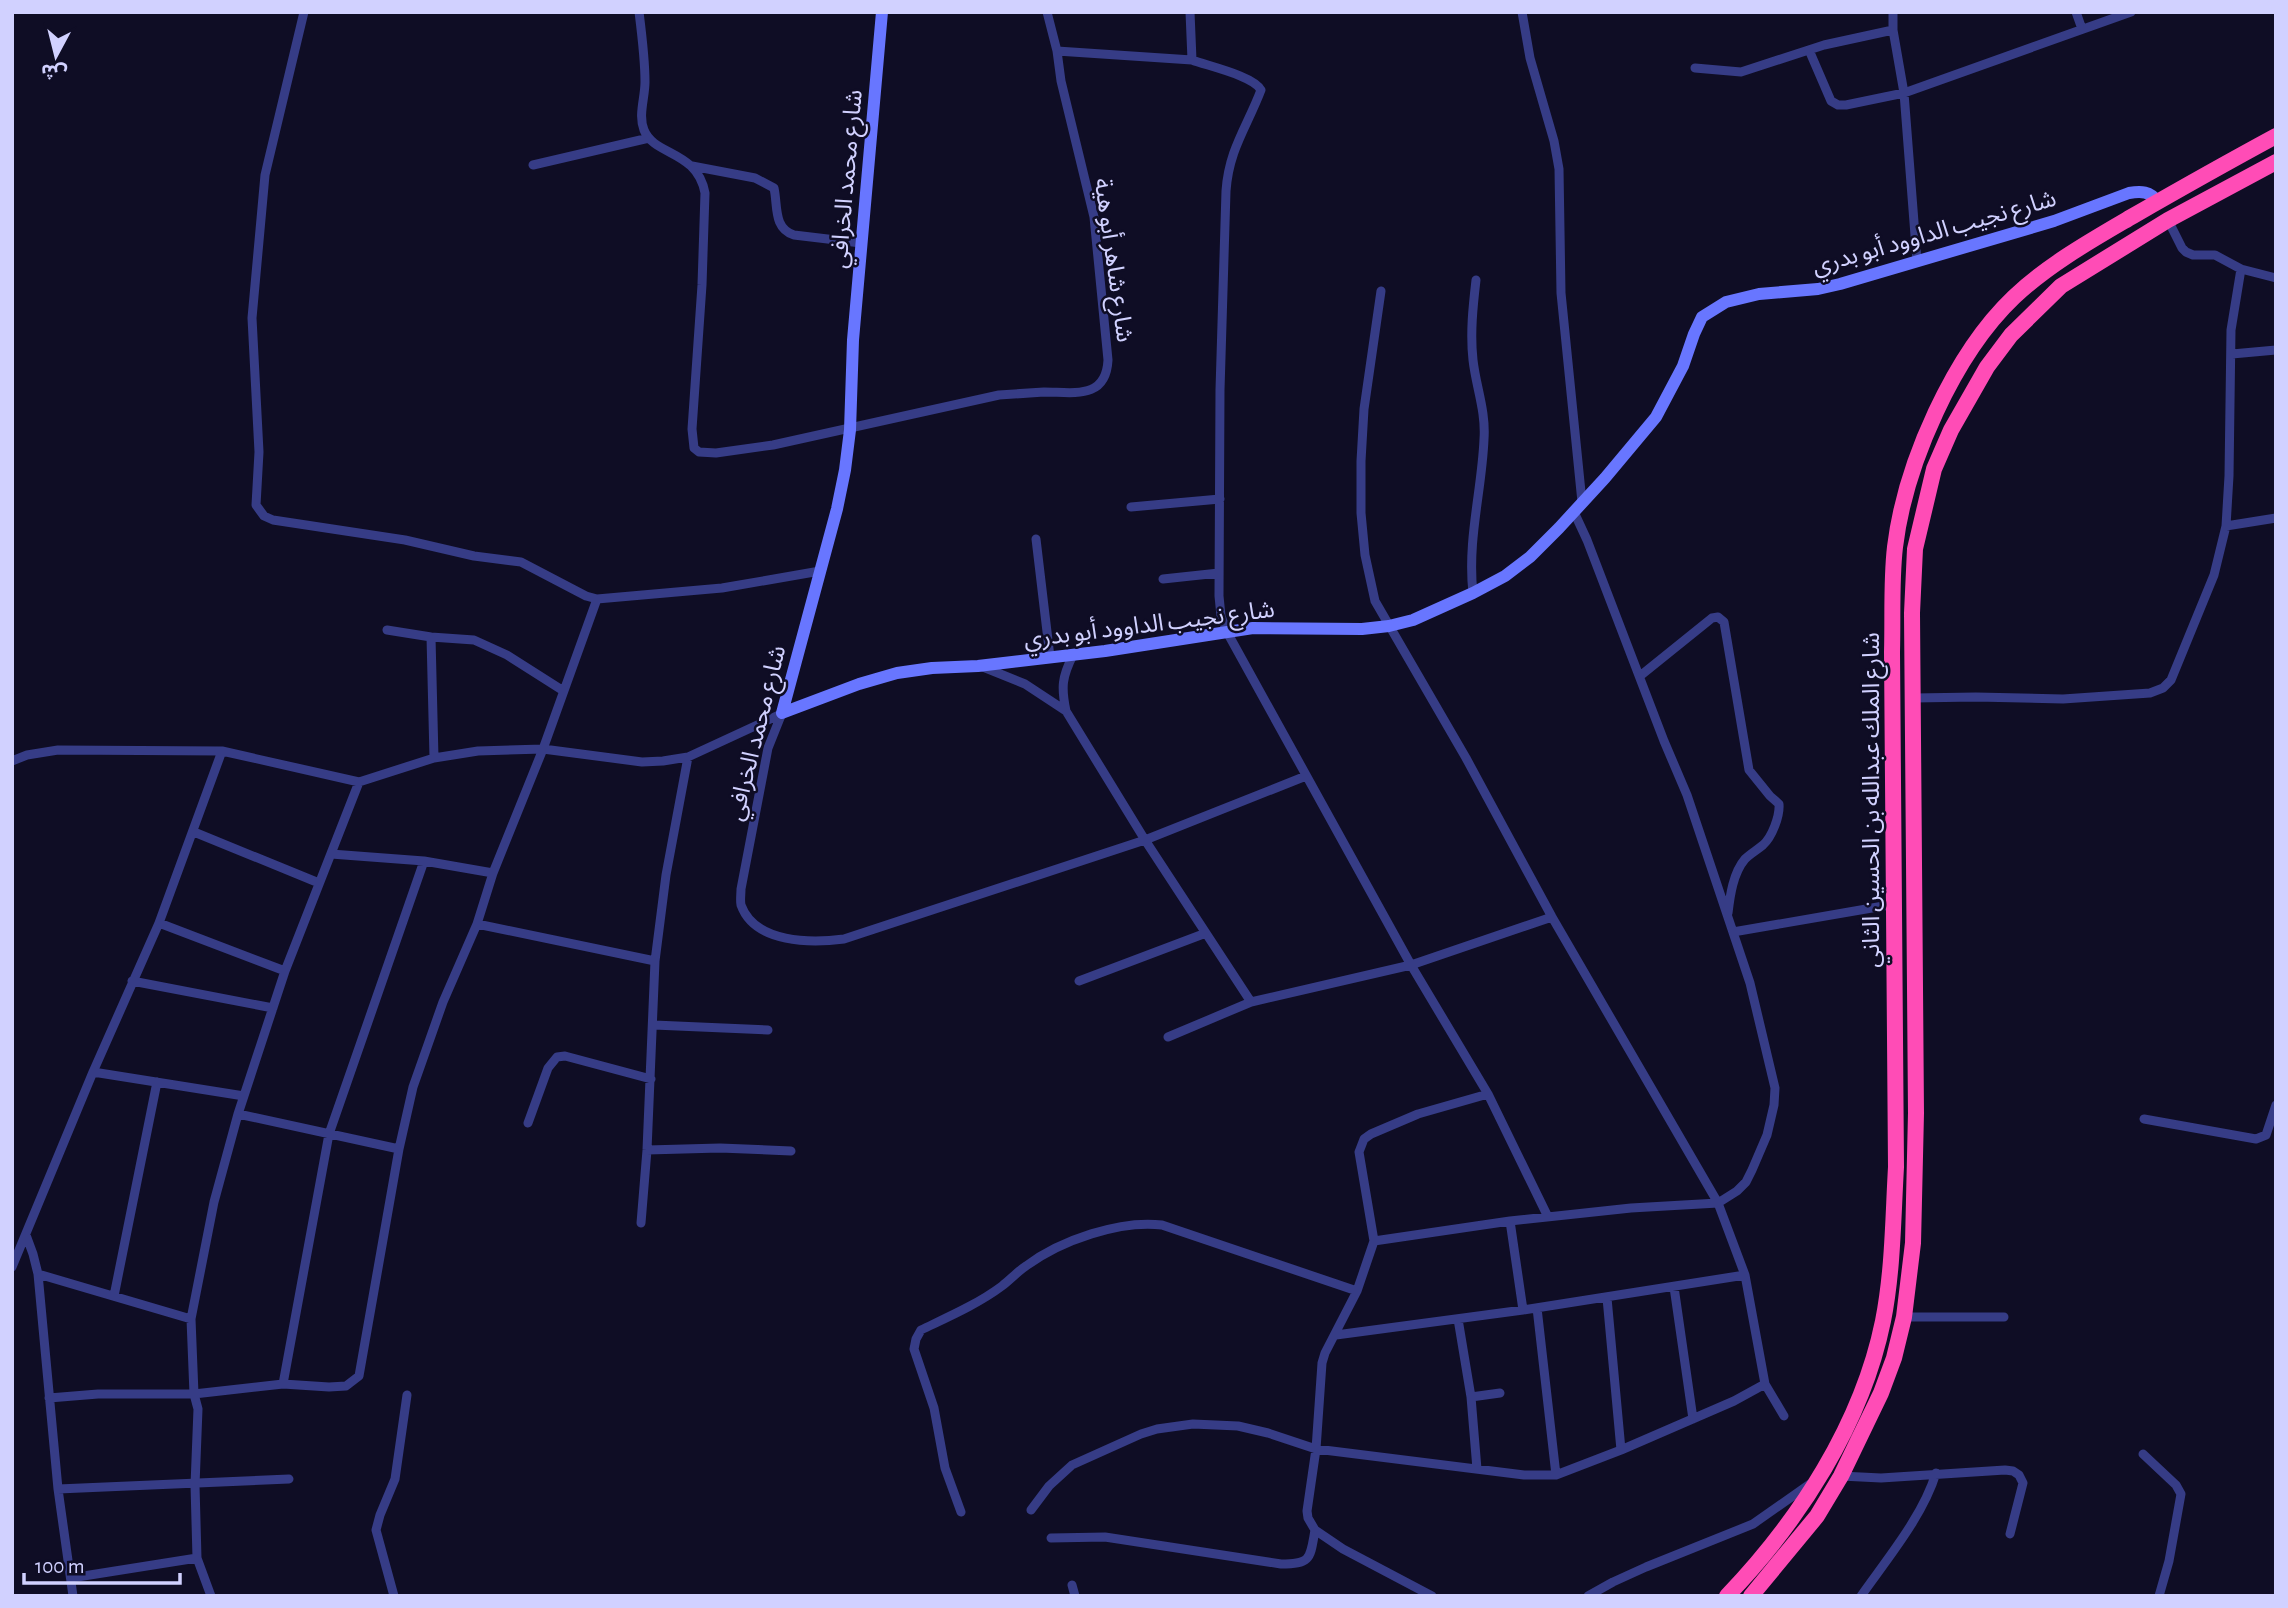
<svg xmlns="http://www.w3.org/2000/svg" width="2288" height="1608" font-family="'Alegreya Sans','Noto Sans Arabic',sans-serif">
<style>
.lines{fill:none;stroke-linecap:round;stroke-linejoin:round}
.street{stroke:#363c86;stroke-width:9}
.secondary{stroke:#6876ff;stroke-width:12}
.highway{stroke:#ff4cb6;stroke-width:16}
.labels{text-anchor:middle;stroke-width:5;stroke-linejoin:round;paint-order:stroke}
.street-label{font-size:24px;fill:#d1d1ff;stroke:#0f0d25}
</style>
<rect width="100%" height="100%" fill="#0f0d25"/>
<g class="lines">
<path class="street" d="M304 12 265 175 252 318 259 452 256 505 264 516 273 520 405 540 474 556 521 562 586 596 597 599 722 588 820 571
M639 12C642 36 645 59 645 82 645 98 638 115 644 130 654 156 697 150 705 193L702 285 692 429 694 448 699 452 716 453 773 445 999 395C1014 394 1029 393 1044 392 1073 392 1106 400 1108 360L1094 217 1061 81 1057 51 1047 12
M1190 12 1192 60C1208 66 1254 76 1261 90 1247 127 1229 149 1226 191L1220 390 1219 596 1221 616 1227 632 1411 965 1488 1094 1548 1217
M1522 12 1530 58 1554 141 1559 169 1561 293 1582 502
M1893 12V30L1904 93 1917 261
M2076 12 2082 29
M1809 50 1831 101 1838 105H1846L1904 93 2131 12
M1057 51 1192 60
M1695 68 1741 72 1824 45 1893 30
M533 165 649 138
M692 166 755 178 774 188C778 206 773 228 794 235L861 243
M2168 220 2182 248 2186 252 2193 255H2215L2241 269 2276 278
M1381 291 1364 409 1361 461V513L1365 555 1375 601 1466 758 1552 917 1718 1203 1745 1275 1765 1384 1784 1416
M2232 354 2276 350
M1131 507 1220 499
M2226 526 2276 518
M1036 539 1050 657
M1163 579 1219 573
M1473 593C1467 540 1482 490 1484 439 1486 411 1476 387 1473 360 1470 333 1473 306 1476 280
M387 630 431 637 474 640 507 655 562 690
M431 637 434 758
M983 667 1025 684 1066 711 1145 840 1251 1002
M1640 676 1712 618 1718 617 1724 622 1749 770 1770 796 1779 804C1780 816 1772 837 1763 845 1757 850 1750 854 1745 859 1733 873 1730 896 1728 913
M1914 698 1976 697 2063 699 2150 693 2163 688 2171 680 2214 575 2226 526 2229 476 2231 330 2241 269
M1066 711C1061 687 1062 677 1073 655
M782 713 768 748 741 889C741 894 740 901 741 905 755 944 812 943 844 939L1145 840 1306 776
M12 761 27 755 58 750 222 751 359 782 434 758 478 751 543 749 642 762 663 761 688 757 781 714
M194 832 319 883
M331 854 424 861 493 873
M159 923 285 971
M477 924 655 961
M1733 932 1895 904
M132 981 273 1008
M1079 981 1206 933
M654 1025 768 1030
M1168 1037 1251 1002 1411 965 1552 917
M93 1072 244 1096
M238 1114 399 1149
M2144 1119 2256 1139 2266 1135 2276 1105
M528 1123 548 1068 557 1057 565 1056 651 1079
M647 1150 720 1148 791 1151
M1510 1221 1523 1310
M641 1223 647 1150 655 961 666 875 688 757
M26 1235 33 1254 38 1274 58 1489 73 1596
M1374 1241 1510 1221 1631 1208 1718 1203 1737 1191 1746 1182 1752 1170 1767 1135 1774 1105 1775 1088 1750 983 1687 795 1664 741 1587 540 1574 512
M12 1267 93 1072 159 923 222 751
M38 1274 191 1319
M1674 1287 1693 1419
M114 1296 157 1082
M1607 1298 1621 1450
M1537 1308 1556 1475
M1904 1317H2004
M1458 1319 1471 1397 1477 1469
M1336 1335 1523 1310 1745 1275
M283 1384 329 1134 424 861
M1471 1397 1500 1393
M49 1398 98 1394H194L283 1384 329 1387 346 1386 359 1376 399 1149 413 1087 443 1002 477 924 493 873 543 749 597 599
M2143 1454 2176 1485 2181 1494 2169 1561 2159 1596
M1841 1476 1881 1478 2005 1470 2013 1471 2019 1475 2023 1483 2010 1534
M58 1489 289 1479
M1031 1510 1049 1486 1072 1465 1141 1434 1157 1429 1193 1424 1238 1426 1268 1433 1316 1449 1524 1475H1556L1621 1450 1734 1401 1765 1384
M961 1512 945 1468 934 1408 914 1349 916 1339 921 1330C948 1317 978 1304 1002 1286 1010 1280 1017 1272 1026 1266 1061 1240 1120 1220 1162 1225L1357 1291
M1051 1538 1105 1537 1281 1564C1312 1564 1310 1558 1315 1530
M71 1578 197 1558
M1072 1585 1075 1596
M211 1596 197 1558 195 1485 198 1409 194 1394 191 1319 214 1202 238 1114 285 971 359 782
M394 1596 376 1530 380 1515 395 1479 407 1395
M1432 1596 1343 1549 1315 1530 1308 1518 1307 1511 1316 1449 1322 1363 1325 1353 1357 1291 1374 1241 1359 1152 1364 1139 1371 1134 1418 1114 1488 1094
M1588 1596 1613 1582 1646 1567 1753 1524 1810 1484
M1861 1596C1887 1559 1923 1516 1936 1473"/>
<path class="secondary" d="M782 713 859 684 897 673 932 668 978 666 1105 651 1253 628 1362 629 1389 626 1413 620 1473 593 1505 576 1530 557 1559 528 1605 478 1656 417 1683 366 1694 334 1702 317 1726 302 1759 294 1818 289 1840 284 2054 221 2129 193C2141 191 2150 191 2158 202
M782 713 837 509 845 470 850 430 853 340 882 12"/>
<path class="highway" d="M1727 1596C1799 1521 1862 1424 1883 1321 1893 1271 1893 1218 1896 1167L1892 652C1893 617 1891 581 1895 547 1905 464 1954 354 2014 297 2049 264 2092 240 2133 216 2180 189 2228 162 2276 136
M1751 1596 1817 1516 1841 1476 1881 1393 1894 1358 1904 1317 1913 1243 1916 1113 1912 613 1915 549 1934 469 1951 430 1987 367 2011 335 2061 286 2168 220 2276 162"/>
</g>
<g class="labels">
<g class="street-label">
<text transform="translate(846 179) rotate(-85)" y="8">شارع محمد الخرافي</text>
<text transform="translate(1934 232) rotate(-16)" y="8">شارع نجيب الداوود أبو بدري</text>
<text transform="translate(1114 260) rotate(82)" y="8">شارع شاهر أبو هية</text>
<text transform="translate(1149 624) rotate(-7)" y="8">شارع نجيب الداوود أبو بدري</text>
<text transform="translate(756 733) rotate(-76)" y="8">شارع محمد الخرافي</text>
<text transform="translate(1871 800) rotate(-90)" y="8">شارع الملك عبدالله بن الحسين الثاني</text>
</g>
</g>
<rect width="2288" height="1608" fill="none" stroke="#d1d1ff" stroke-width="28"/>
<g transform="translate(56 56) rotate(187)" stroke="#0f0d25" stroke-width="5" paint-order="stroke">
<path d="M0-5L12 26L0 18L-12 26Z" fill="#d1d1ff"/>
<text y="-10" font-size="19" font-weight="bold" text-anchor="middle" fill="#d1d1ff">ش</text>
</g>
<path d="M24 1573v10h156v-10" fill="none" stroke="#d1d1ff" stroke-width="3.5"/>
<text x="35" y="1573" font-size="21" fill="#d1d1ff" stroke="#0f0d25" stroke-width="5" paint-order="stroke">100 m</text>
</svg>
